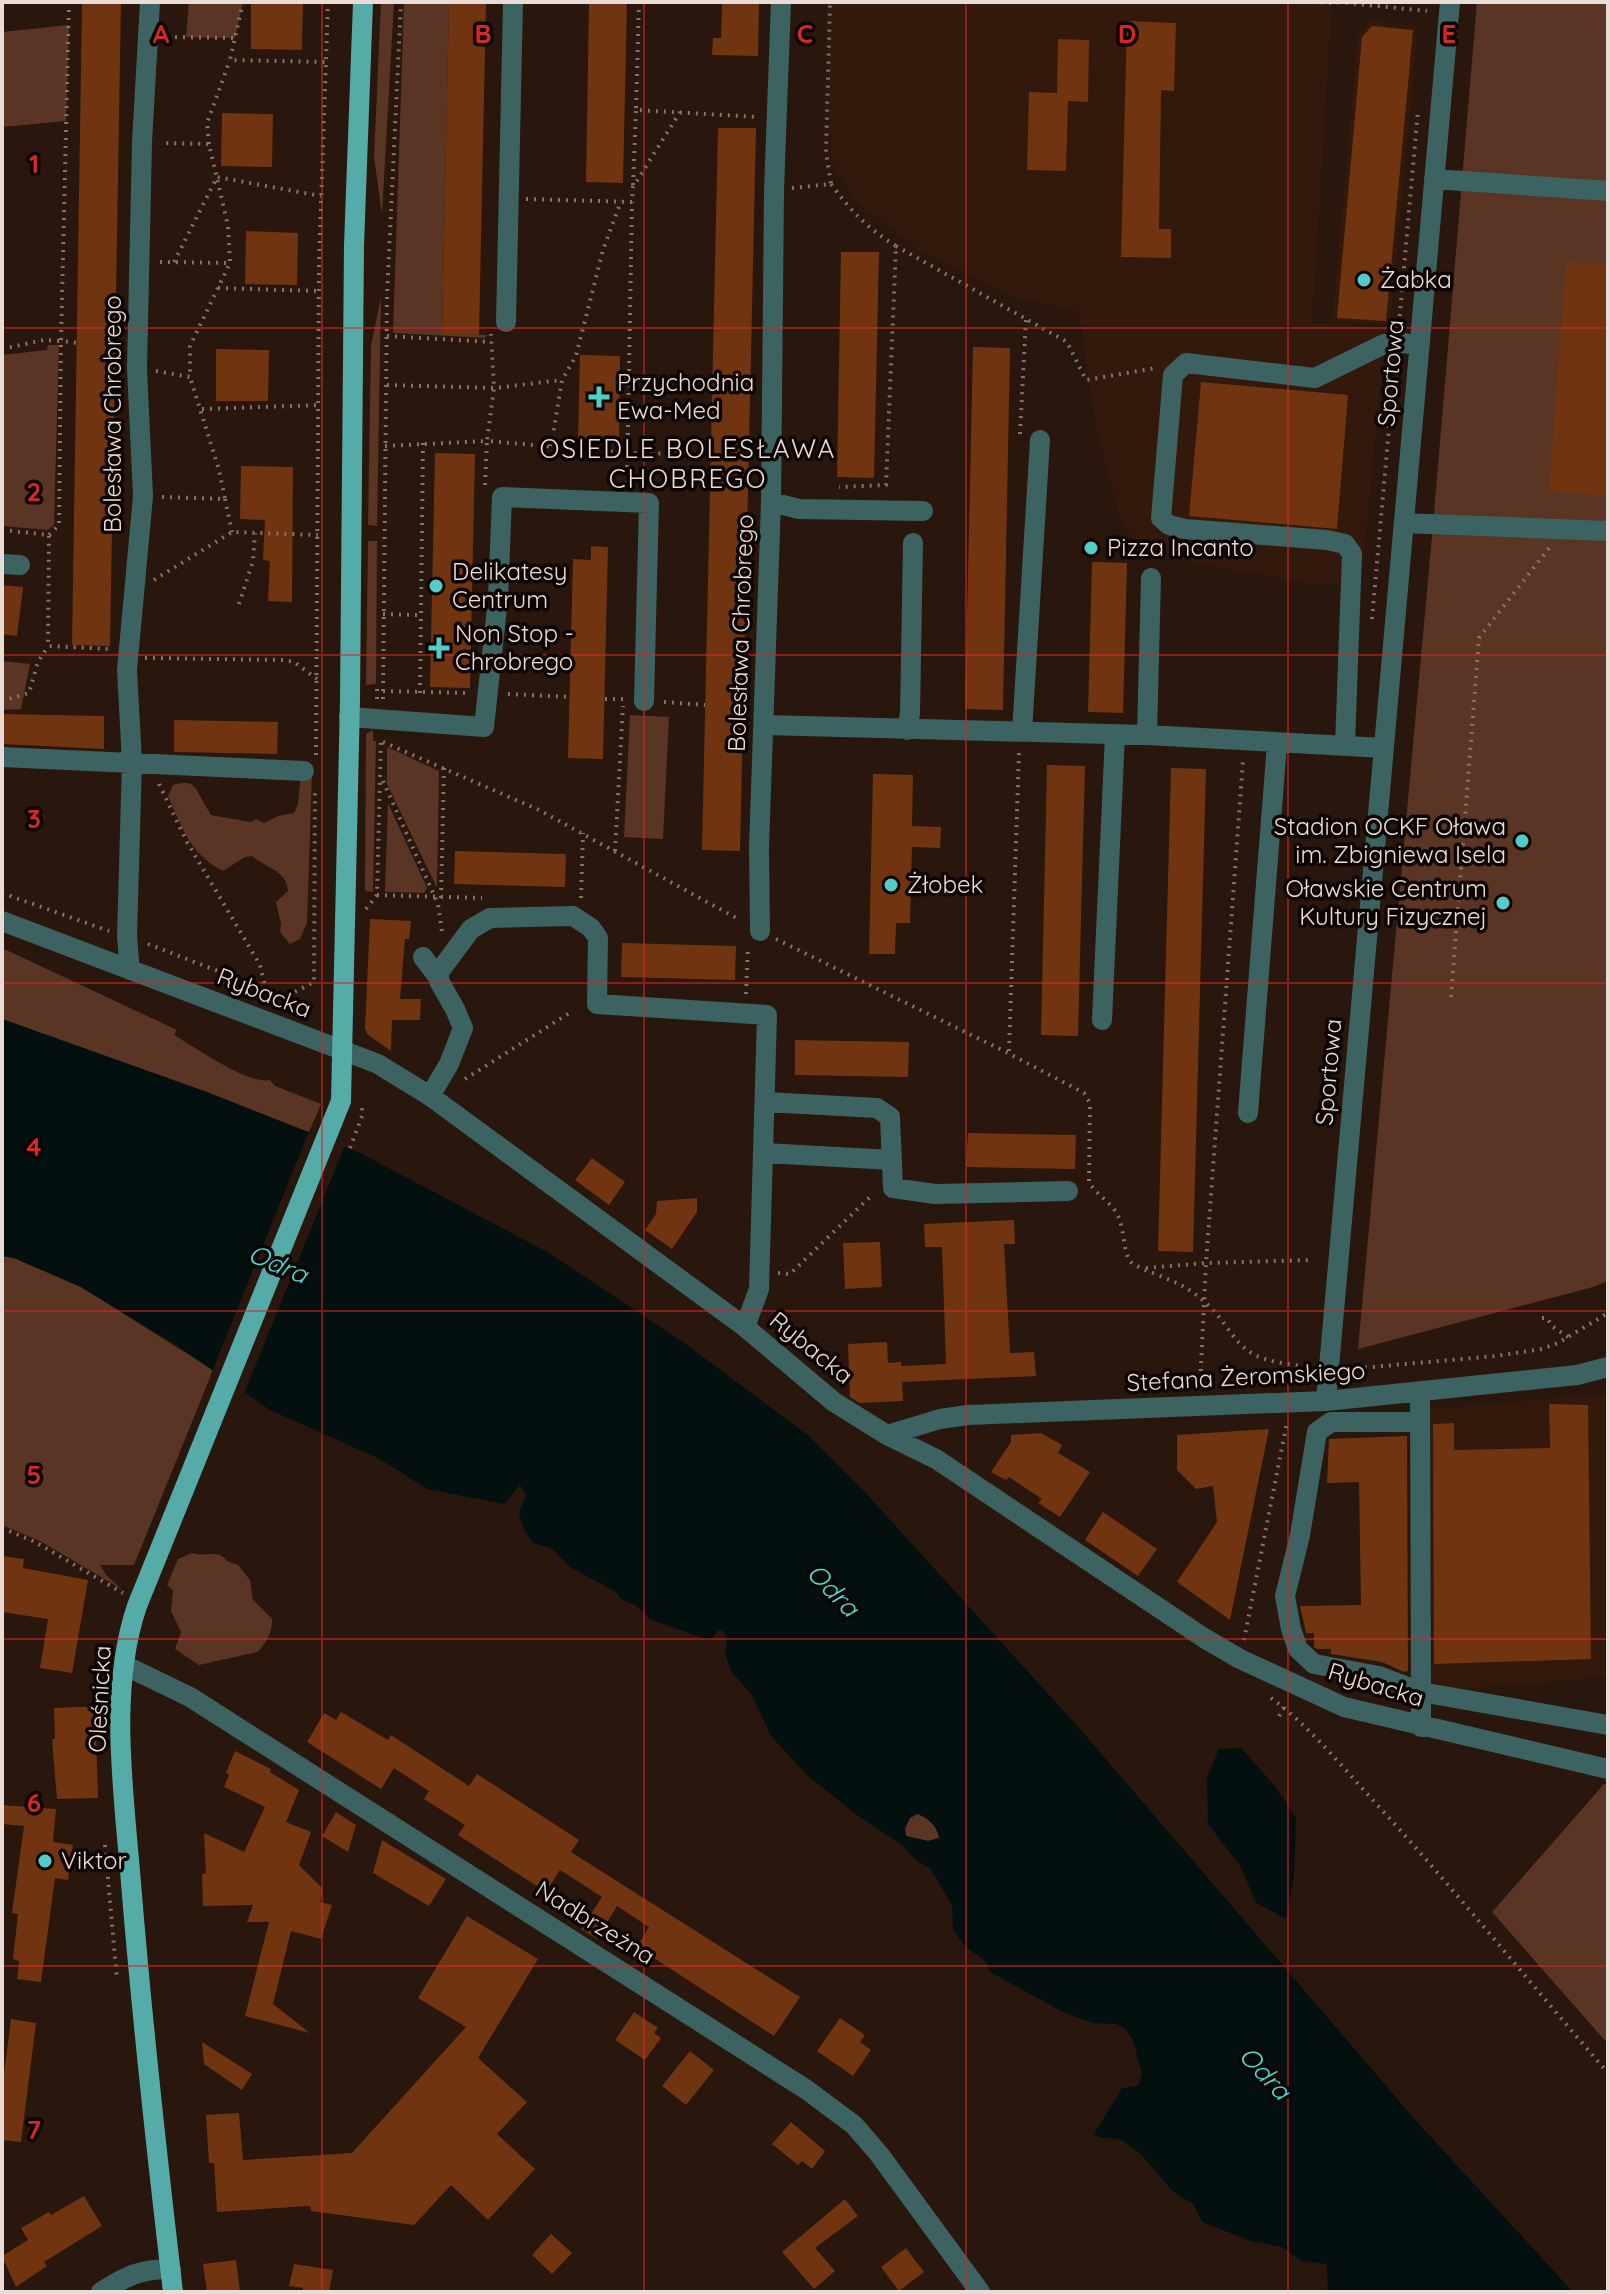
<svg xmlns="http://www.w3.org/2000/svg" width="1610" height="2294" font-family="Quicksand,sans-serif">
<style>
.built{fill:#32190c}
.green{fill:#5a3523}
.water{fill:#04100f;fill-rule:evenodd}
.pier{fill:#29160d}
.building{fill:#703411}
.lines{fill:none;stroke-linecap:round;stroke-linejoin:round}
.path{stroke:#85746d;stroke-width:4;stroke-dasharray:2 6;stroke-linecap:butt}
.minor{stroke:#3c6361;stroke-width:20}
.major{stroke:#55aba7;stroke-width:20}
.grid{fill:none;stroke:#d62828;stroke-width:2;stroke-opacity:0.55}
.poi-dot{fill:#54cdc8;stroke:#0c0503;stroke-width:3}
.labels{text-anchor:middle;stroke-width:7;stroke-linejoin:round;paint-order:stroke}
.poi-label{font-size:24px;fill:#e9dbd5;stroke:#0c0503;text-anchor:start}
.street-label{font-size:24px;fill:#e9dbd5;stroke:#0c0503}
.neighbourhood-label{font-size:26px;letter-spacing:2px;fill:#e9dbd5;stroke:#0c0503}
.water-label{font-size:26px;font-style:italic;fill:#42e0da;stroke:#0c0503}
.grid-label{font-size:26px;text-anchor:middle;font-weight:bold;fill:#d62828;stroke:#0c0503;stroke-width:7;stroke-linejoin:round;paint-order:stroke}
</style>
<rect width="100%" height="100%" fill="#29160d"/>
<path class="built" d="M827 2 1332 4 1312 323 1386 328 1361 586 1305 583 1196 563 1134 541 1120 516 1107 470 1097 430 1078 311 1009 296 919 250 858 203 831 161Z
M1371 21 1418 26 1390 324 1332 321 1358 35Z
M1608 1394V1677L1433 1691 1430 1409Z"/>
<path class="green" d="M189 2H243L235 38 186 37Z
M381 2H394L382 214 374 157Z
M404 2H449L442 333 487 335 485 338 393 333Z
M1477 2H1608V1281L1593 1287 1358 1349 1433 525Z
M69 25 66 121 2 127V32Z
M381 297 377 526 368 525 371 346Z
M48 345H59L54 525 48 530 2 526V355L47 350Z
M368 541H377L376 684 366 685Z
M2 661 30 664 21 709 2 710Z
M630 715 669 717 663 839 624 837Z
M373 730V741H376L373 892 365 891 366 734Z
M387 747 439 771 437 888 387 784Z
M312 772 307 923 300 939 290 944 280 932 281 924 276 902 288 891C287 871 266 868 252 856L245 857 223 871C190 854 183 829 168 796L173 785C196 779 194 787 204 803 206 807 209 811 211 815L250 822 256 819 264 823 278 816 294 813 298 804 301 773Z
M388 803 427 888 424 893 385 892Z
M2 948 177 1030 174 1035C195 1047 248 1085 270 1080L275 1086 321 1104 309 1132 206 1092 2 1019Z
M2 1256 14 1258 81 1287 213 1370 134 1565H100L107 1576 123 1590 40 1541 2 1525Z
M192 1553C204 1558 218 1548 227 1561L238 1565 250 1580 253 1600 272 1619C273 1630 266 1645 257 1652L199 1665 175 1649 181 1632 171 1611 173 1590 167 1585 178 1559Z
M1604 1784 1608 1785V2044L1492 1912Z
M917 1814C928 1817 937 1827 940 1838L928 1841 905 1836V1828L910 1818Z"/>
<path class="water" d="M2 1019 207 1092 360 1153 549 1253 683 1342 809 1436 863 1490 1080 1729 1418 2123 1573 2292H1328L1327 2264 1302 2261 1282 2247 1251 2241 1202 2222 1193 2203C1166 2194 1156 2165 1134 2149 1129 2145 1123 2140 1118 2139 1108 2137 1102 2140 1094 2134L1122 2088 1138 2086 1142 2074 1133 2040 1124 2028 1116 2024 1093 2023 1063 2012 990 1972 986 1962 965 1946 953 1930 952 1905 930 1868 918 1862 903 1846 857 1815 808 1776 771 1736 752 1695 730 1670 725 1652 727 1639 723 1631 718 1630 711 1641 649 1619 637 1606 621 1599 616 1592 570 1567 551 1548 533 1543 524 1530 519 1514 526 1494 520 1485 504 1504 427 1489 380 1459 270 1410 179 1347 81 1287 14 1258 2 1256ZM917 1814C928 1817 938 1827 939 1838L928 1841 906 1836 905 1828 910 1818Z
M1241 1748 1275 1786 1296 1818 1294 1874 1286 1919 1256 1903 1241 1867 1208 1824 1207 1778 1219 1749Z"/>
<path class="pier" d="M310 1129 346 1143 243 1396 211 1374Z"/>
<path class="building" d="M82 2H121L110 646 72 645Z
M251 2H303L302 50 251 49Z
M449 2H486L479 335 442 334Z
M589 2H627L623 183 586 182Z
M722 2H759L758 56 712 55 713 38H721Z
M1127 21 1176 23 1174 91 1161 90 1159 229H1171V258L1121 257Z
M1372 26 1413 30 1386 321 1337 318 1362 37Z
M1058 39 1089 40 1088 102 1068 101 1066 171 1027 170 1029 92 1057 93Z
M222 113 273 114 272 167 221 166Z
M718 128H756L740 851 702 850Z
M246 231 298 233 297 285 245 284Z
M841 252H879L874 478 837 477Z
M1566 262 1608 264V496L1549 491Z
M973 347 1010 348 1003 710 965 709Z
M216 349 269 350 268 401H216Z
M580 355 620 356 619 439H578Z
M1201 382 1348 395 1337 529 1189 516Z
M435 453 475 454 470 688 430 687Z
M241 466 293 467 292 602 268 601 270 561 263 560 265 520 240 519Z
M591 546 608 547 603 759 568 758 573 559 591 560Z
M1092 562 1127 563 1123 713 1088 712Z
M2 585 23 587 17 636 2 634Z
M2 714 104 716V749L2 744Z
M174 720 278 722 277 754 174 752Z
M1047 765 1085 766 1078 1036 1041 1035Z
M1171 768 1206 769 1193 1252 1158 1251Z
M873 774 913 775 912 826 941 827 940 848 912 847 910 923H896L895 954H869Z
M455 851 566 854 565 887 454 884Z
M370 919 411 921 409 939H405L400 999H421L420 1020H392L391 1051 368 1035 365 1029Z
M622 943 736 946 735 980 621 977Z
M795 1040 909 1042 908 1077 795 1075Z
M968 1133 1076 1135 1075 1169 966 1167Z
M592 1158 625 1182 609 1205 575 1180Z
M697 1198V1212L672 1249 645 1230 656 1214 657 1201Z
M1014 1220 1015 1244H1004L1010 1353 1034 1352 1036 1376 902 1382 903 1401 860 1403 850 1397 848 1344 887 1342 888 1363 901 1362V1366L946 1364 942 1247H925L924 1224Z
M880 1242 882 1287 845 1289 843 1243Z
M1549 1404 1588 1405 1591 1659 1434 1664 1433 1424 1454 1423V1450L1550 1448Z
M1269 1429 1230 1620 1177 1582 1217 1522 1213 1486 1196 1489 1177 1470V1435Z
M1041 1433 1062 1445 1058 1453 1090 1472 1060 1517 1038 1503 1042 1499 1009 1477 1006 1480 991 1472 1011 1442V1435Z
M1407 1436 1408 1671 1404 1672 1382 1662 1331 1654V1649H1317L1314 1647V1633H1306L1300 1606 1361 1605 1359 1482 1327 1483 1329 1439Z
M1103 1512 1157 1549 1138 1576 1085 1540Z
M2 1556 24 1559 23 1568 88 1580 72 1673 40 1668 48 1619 2 1612Z
M74 1707H95L98 1798 57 1799 52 1739H55L54 1708Z
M341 1712 388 1740 391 1735 469 1786 477 1774 579 1840 571 1852 800 1997 774 2036 637 1947 649 1927 617 1906 597 1939 581 1929 602 1897 560 1870 546 1892 458 1835 465 1825 424 1799 429 1791 394 1768 381 1789 307 1742 324 1713 336 1720Z
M235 1751 271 1769 270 1772 299 1790 286 1822 311 1832 299 1865 323 1889 320 1902 332 1905 321 1939 291 1931 273 2004 310 2033 245 2016 269 1922H247L253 1905 203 1906 202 1874 206 1873 204 1833 244 1852 265 1807 224 1787 229 1775 226 1773Z
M2 1805 56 1809 53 1842 73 1845 68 1880 55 1878 41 1982 17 1979 19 1961 13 1959 18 1914 12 1913 24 1826 2 1824Z
M336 1812 356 1825 348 1852 322 1836Z
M382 1840 446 1879 429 1906 373 1873Z
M467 1916 538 1959 478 2058 527 2102 497 2134 535 2169 488 2220 451 2185 414 2225 311 2211 310 2206 217 2212 214 2163H209L206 2115 239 2113 243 2160 352 2153 466 2027 418 1998Z
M634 2012 658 2028 654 2033 661 2038 645 2060 615 2040Z
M840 2018 865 2035 860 2042 871 2050 853 2076 817 2051Z
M11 2019 36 2023 21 2142 2 2140V2089Z
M202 2042 252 2074 242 2090 204 2064Z
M690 2051 714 2070 686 2105 662 2086Z
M791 2122 825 2151 812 2169 802 2161 798 2165 772 2144Z
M84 2196 102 2226 44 2262 47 2266 16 2287 2 2256 28 2240 21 2228 49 2212 51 2215Z
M845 2199 858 2216 815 2248 835 2271 814 2289 782 2252Z
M551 2234 572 2253 552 2274 532 2255Z
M906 2248 924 2272 899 2291 881 2267Z
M236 2260 240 2292H207L203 2264Z
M294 2264 333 2270 329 2292H302L303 2288 289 2286Z"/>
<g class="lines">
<path class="path" d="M69 2 61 341 77 343
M243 2 230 60 325 62
M639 2 636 110 758 117
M1305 2 1338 3
M1338 2 1427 11
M167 37 235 38
M209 144 207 123 230 60
M831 184C850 210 868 229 896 246L886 485 839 487
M633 185 636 110
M792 188 831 184 826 152 830 2
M526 199 632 202 633 187 680 112
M896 246 1067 342 1086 380 1156 368
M160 262 230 263 228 226 209 144 162 143
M174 262 217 177 321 196
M218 288 319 291
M1399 324 1418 110
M387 336 491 342
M2 349 44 340 61 341 59 525 49 535
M156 371 190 377V346L230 263
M387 385 494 388 562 380
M202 409 319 405
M1020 434 1026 319
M385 446 487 441 494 388 491 334
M551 446 562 380 576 356 603 250 621 201
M627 483 632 202
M485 485 487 441 628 453 711 454
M162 497 225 499 219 470 190 377
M225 499 232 532
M2 530 49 535 48 646 111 649
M154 580 232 532 318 535
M239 604 253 561 255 533
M383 614 419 615
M1372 619 1395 361
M145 658 284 660 294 662 317 679
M383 691 468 693
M420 693 423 442
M508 694 570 697
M377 699V687
M383 699 387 296 401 2
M605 699H623
M2 701 29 693 38 662 48 646
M664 702 705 705
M383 742 539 810 740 920
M316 755 319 263 328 2
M383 781 438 904 442 932
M159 784 187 842 260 965 266 990
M615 851 623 706
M2 893 109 931
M377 895 482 898
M441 898 444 768
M581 898 583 833
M366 909 377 895 381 738
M776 939 1008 1053 1084 1093 1090 1103 1089 1182C1096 1195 1110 1201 1117 1214 1125 1228 1122 1248 1130 1261 1133 1267 1174 1280 1184 1287 1195 1293 1204 1301 1213 1310 1227 1325 1236 1345 1255 1355 1271 1363 1291 1364 1308 1367
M148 944 285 997
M746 994 748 947
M1451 997 1479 638 1549 548
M276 1006 285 997 314 982 315 788
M1009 1051 1019 753
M465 1079 571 1012
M350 1148 362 1116V1108
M1146 1268 1206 1263 1313 1260
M778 1273 790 1274 873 1194
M1542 1318H1547L1552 1326 1568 1337
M1349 1369 1496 1356 1542 1349 1558 1343 1608 1313
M1200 1387 1206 1263 1243 761
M2 1528 35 1542 123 1593
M1244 1640 1287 1422
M1271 1698C1308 1725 1339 1763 1370 1797 1452 1886 1528 1981 1608 2073
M1279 1716 1284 1707
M105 1845 117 1980"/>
<path class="minor" d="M1434 179 1608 191
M506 322 513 2
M771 502 799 509 923 511
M1404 523 1608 531
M2 564 20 565
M349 717 484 727 498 599 502 497 649 503 644 701
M765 725 1147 735 1384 748
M907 730 910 713 913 543
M1022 732 1040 440
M1147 735 1151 578
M1345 745 1352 554 1345 544 1327 540 1185 529 1169 525 1161 518 1173 375 1186 363 1315 378 1384 344 1405 343 1419 347
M2 757 304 771
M2 921 326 1044 378 1064 430 1096 745 1327 834 1402 887 1435 936 1459 1204 1638 1240 1659 1344 1707 1608 1769
M760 931 759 847 771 502 774 190 781 2
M423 957 438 977
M130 970 127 937 132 762 127 670 143 496 137 369 142 142 150 2
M1102 1020 1115 735
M430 1096 449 1064 463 1028 455 1009 439 981V972L471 929 490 918 573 916 591 928 598 938 597 1004 767 1015 759 1289 745 1327
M765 1102 877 1108 890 1117 893 1188 935 1194 1068 1191
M1248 1113 1277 744
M764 1153 892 1160
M1326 1401 1450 2
M1419 1422H1331L1317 1432 1300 1535 1285 1596 1291 1629 1298 1649 1314 1664 1379 1676 1421 1692 1420 1392
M887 1435 940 1419 968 1415 1326 1401 1577 1375 1608 1367
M124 1665 190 1697 807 2090 854 2125 879 2154 980 2292
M1421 1727V1692L1608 1725
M101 2292C127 2276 139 2269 171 2269"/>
<path class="major" d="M173 2292C157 2156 142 2019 131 1883 124 1794 108 1691 137 1606L341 1101 350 700 354 245 363 2"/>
</g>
<path class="grid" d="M322 2V2292M644 2V2292M966 2V2292M1288 2V2292M2 328H1608M2 655H1608M2 983H1608M2 1311H1608M2 1639H1608M2 1966H1608"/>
<g class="poi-dot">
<circle cx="1364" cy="280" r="8"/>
<path d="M595 385h8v8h8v8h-8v8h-8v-8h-8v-8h8z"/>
<circle cx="1091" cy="548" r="8"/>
<circle cx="436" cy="586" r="8"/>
<path d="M435 636h8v8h8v8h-8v8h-8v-8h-8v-8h8z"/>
<circle cx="1522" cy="841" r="8"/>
<circle cx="891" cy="885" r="8"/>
<circle cx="1503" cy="903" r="8"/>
<circle cx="45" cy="1861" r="8"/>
</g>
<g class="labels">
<g class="poi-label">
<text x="1380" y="288">Żabka</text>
<text x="617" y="391">Przychodnia<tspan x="617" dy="28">Ewa-Med</tspan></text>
<text x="1107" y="556">Pizza Incanto</text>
<text x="452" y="580">Delikatesy<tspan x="452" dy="28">Centrum</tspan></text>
<text x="455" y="642">Non Stop -<tspan x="455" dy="28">Chrobrego</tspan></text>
<text x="1506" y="835" text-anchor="end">Stadion OCKF Oława<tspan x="1506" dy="28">im. Zbigniewa Isela</tspan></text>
<text x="907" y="893">Żłobek</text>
<text x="1487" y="897" text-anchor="end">Oławskie Centrum<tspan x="1487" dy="28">Kultury Fizycznej</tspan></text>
<text x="61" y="1869">Viktor</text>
</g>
<g class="street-label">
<text transform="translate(1391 373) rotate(-85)" y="8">Sportowa</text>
<text transform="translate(113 414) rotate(-90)" y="8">Bolesława Chrobrego</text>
<text transform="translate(741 633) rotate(-88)" y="8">Bolesława Chrobrego</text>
<text transform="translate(264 993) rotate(21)" y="8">Rybacka</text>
<text transform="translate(1329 1072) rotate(-85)" y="8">Sportowa</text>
<text transform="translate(811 1348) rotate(39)" y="8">Rybacka</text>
<text transform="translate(1246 1377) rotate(-3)" y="8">Stefana Żeromskiego</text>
<text transform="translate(1376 1685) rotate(17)" y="8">Rybacka</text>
<text transform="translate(100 1699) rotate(-87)" y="8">Oleśnicka</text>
<text transform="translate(595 1923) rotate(32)" y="8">Nadbrzeżna</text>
</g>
<g class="neighbourhood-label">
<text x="688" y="458">OSIEDLE BOLESŁAWA<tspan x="688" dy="30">CHOBREGO</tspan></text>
</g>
<g class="water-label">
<text transform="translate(278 1264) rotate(23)" y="9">Odra</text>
<text transform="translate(833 1590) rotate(46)" y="9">Odra</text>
<text transform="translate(1265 2073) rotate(47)" y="9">Odra</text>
</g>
</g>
<g class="grid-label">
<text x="161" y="43">A</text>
<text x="483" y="43">B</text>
<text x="805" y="43">C</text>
<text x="1127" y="43">D</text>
<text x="1449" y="43">E</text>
<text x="34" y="173">1</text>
<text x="34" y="501">2</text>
<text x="34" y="828">3</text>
<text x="34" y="1156">4</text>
<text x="34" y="1484">5</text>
<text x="34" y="1812">6</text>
<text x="34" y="2139">7</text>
</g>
<rect width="1610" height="2294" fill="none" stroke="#e9dbd5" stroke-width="8"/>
</svg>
